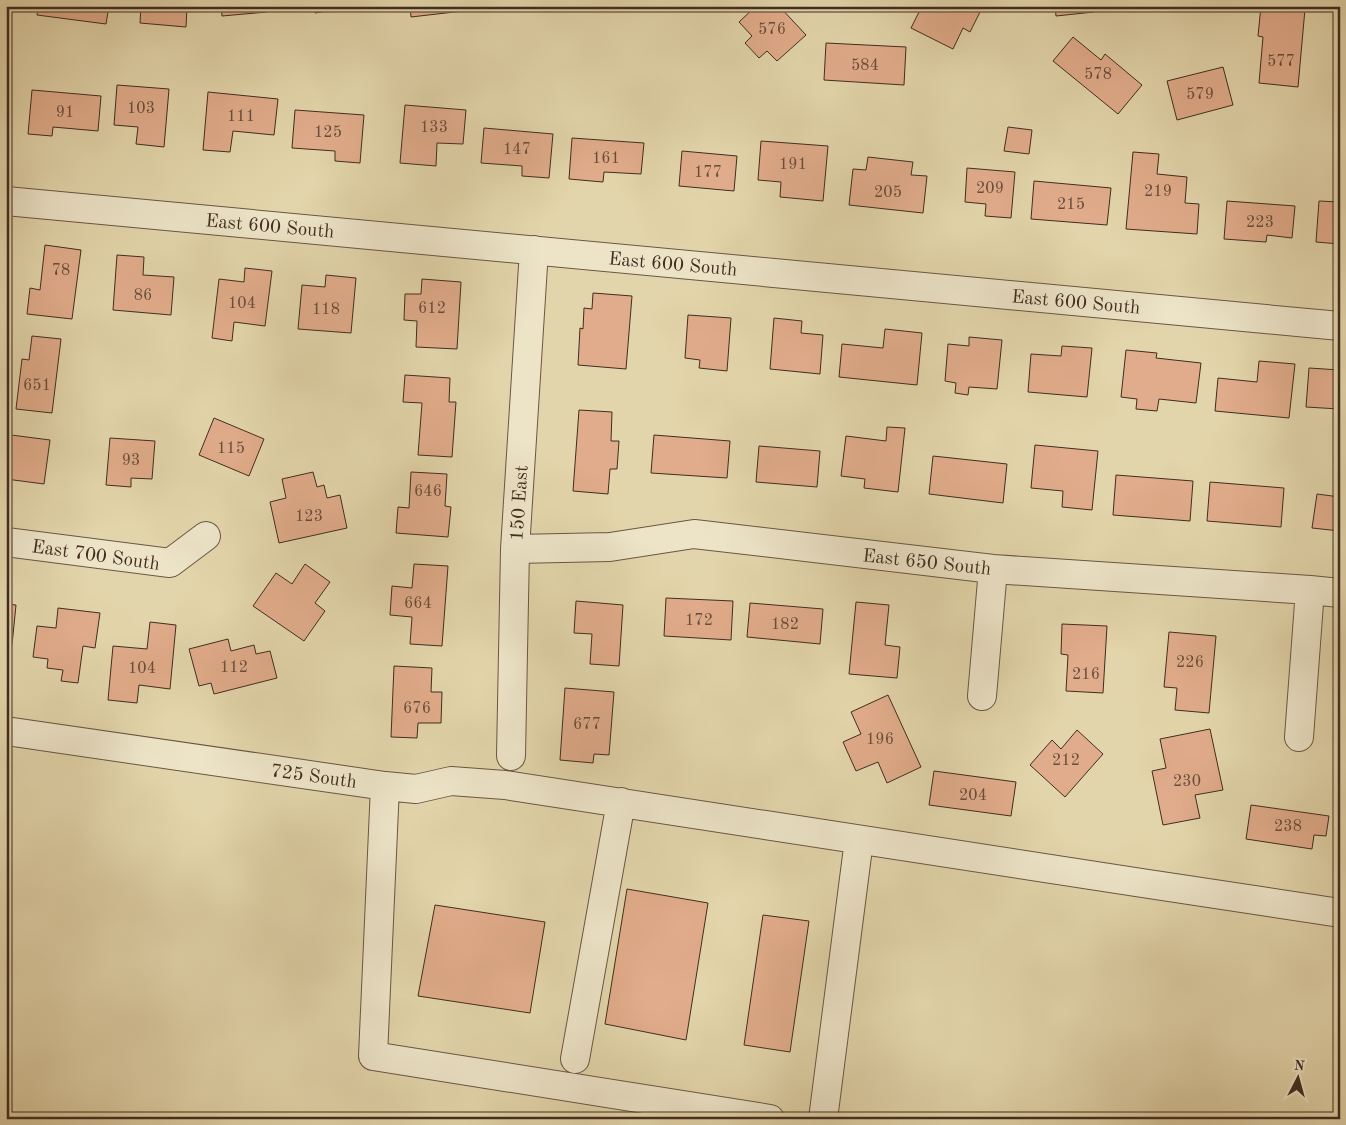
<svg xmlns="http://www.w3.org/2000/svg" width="1346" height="1125" font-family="'Old Standard TT',serif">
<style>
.building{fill:#e1ac8b;stroke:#402d20}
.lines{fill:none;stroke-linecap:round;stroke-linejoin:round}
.minor-casing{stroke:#695743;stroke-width:30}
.minor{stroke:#ede4c8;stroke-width:28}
.labels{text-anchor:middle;stroke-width:4;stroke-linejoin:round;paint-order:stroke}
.number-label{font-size:16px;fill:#684d3b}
.street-label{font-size:19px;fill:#402d20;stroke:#ede4c8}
</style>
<rect width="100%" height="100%" fill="#e3d5ab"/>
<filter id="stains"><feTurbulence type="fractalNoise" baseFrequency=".004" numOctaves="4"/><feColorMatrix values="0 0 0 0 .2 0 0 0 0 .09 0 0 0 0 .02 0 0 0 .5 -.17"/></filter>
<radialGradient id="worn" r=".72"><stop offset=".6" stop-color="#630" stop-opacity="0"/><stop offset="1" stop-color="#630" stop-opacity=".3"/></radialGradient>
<path class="building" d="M6 6H24V8L9 7 8 20 6 19Z
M38 6H109L106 24 37 15Z
M141 6H187L186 27 140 23Z
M221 6H267V12L222 16Z
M314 6H360L315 13Z
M410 6H463V11L411 17Z
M756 6H779L806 35 777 61 767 51 759 58 745 43 752 36 739 22Z
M922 6H983L970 32 963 28 953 49 911 28Z
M1055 6H1093L1094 12 1056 16Z
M1261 6 1305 9 1298 87 1259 83 1263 37 1258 36Z
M1073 37 1101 60 1105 54 1142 85 1118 114 1053 61Z
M826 43 906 47 904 85 824 80Z
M1223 67 1233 105 1177 120 1167 81Z
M117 85 169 89 164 147 136 144 138 127 114 125Z
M32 90 101 96 98 131 53 127 52 136 28 134Z
M208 92 278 99 274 135 233 131 230 152 203 150Z
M405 105 466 110 463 144 437 143 436 166 400 163Z
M295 110 364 115 360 163 335 161V151L292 148Z
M1008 127 1032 130 1029 154 1004 151Z
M484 128 553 134 549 178 522 176V166L481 163Z
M572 138 644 143 641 174 604 172 603 182 569 179Z
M761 141 828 146 823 201 780 197 781 182 758 180Z
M682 151 737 156 734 191 679 186Z
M1133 152 1159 154 1157 174 1187 177 1185 203 1199 204 1197 234 1126 229Z
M868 157 913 162 911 175 927 176 923 213 849 205 853 169 866 170Z
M967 168 1015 172 1011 218 985 216 986 204 965 202Z
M1034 181 1111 188 1107 225 1031 219Z
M1227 201 1295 206 1292 238 1267 235 1266 242 1224 239Z
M1319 201 1340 202V244L1316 242Z
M45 245 81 250 72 319 27 314 30 288 40 290Z
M117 255 144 257 143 275 174 277 171 315 113 310Z
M245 268 272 271 265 326 234 322 232 341 212 338 219 279 244 282Z
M326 275 356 278 351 333 298 329 302 285 325 287Z
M422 279 461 282 457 349 416 347 417 321 404 320 405 294H421Z
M593 293 632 296 626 369 578 365 580 328 583 329 584 308 592 309Z
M688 315 731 318 727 371 699 368 700 360 685 358Z
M774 318 802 321 801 333 823 335 820 374 770 369Z
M885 329 922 333 917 385 839 377 842 344 883 348Z
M32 336 61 339 52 413 16 409 22 359 29 360Z
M969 337 1002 340 997 389 969 387 968 395 955 393 956 383 945 381 948 344 969 346Z
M1062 346 1092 348 1087 397 1028 392 1031 354 1061 356Z
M1126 350 1157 353 1156 358 1201 363 1196 403 1159 399 1157 411 1136 409 1137 399 1121 397Z
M1259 361 1295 364 1289 418 1215 411 1218 378 1257 382Z
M1309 368 1340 370V423H1338L1339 409 1306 407Z
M405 375 450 378 449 402H456L452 457 418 455 422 403 403 402Z
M579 410 612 412 611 441H619L617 469H610L608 494 573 491Z
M214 418 264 439 249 476 199 455Z
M887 427 905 428 898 492 864 488 865 479 841 476 846 436 886 441Z
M11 435 50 440 44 484 6 479V469Z
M654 435 730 441 727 478 651 473Z
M110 438 155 441 152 479 131 478V487L106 485Z
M1035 445 1098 451 1092 510 1062 507 1063 491 1031 488Z
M759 446 820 451 817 487 756 482Z
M933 456 1007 464 1003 503 929 494Z
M313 472 317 487 324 485 327 498 340 495 347 528 279 543 270 502 286 498 282 479Z
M411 472 447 474 445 506 451 507 448 537 396 533 398 507 409 508Z
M1116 475 1193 481 1190 521 1113 515Z
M1210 482 1284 488 1281 527 1207 521Z
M1317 494 1340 497V531L1312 528Z
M305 564 330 582 315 603 325 611 304 641 253 606 276 573 292 584Z
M414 564 448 566 442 646 410 644 412 617 390 615 392 586 412 588Z
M666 598 733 601 731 640 664 636Z
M576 601 623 605 619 666 590 664 592 634 574 633Z
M856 602 889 605 885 645 900 647 897 678 849 674Z
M750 603 823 609 820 644 747 637Z
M6 604 16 605 12 645 6 644Z
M58 608 100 613 95 648 83 646 78 683 61 681 63 670 47 668 48 659 33 657 37 626 56 628Z
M150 622 176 625 170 689 139 685 137 703 108 700 113 646 147 649Z
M1062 624 1107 626 1103 693 1066 691 1068 655 1061 654Z
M1169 632 1216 636 1209 713 1175 710 1177 688 1164 687Z
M228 639 231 651 254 645 256 654 270 651 277 678 214 694 211 683 199 686 189 649Z
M394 666 432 668 431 692H442L441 723H418L417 738 391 737Z
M565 688 614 692 609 755 594 754 593 763 560 760Z
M888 695 921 767 887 783 878 762 856 771 843 742 861 734 851 712Z
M1210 729 1223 790 1195 795 1200 818 1163 825 1152 771 1166 768 1160 739Z
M1077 730 1103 754 1065 797 1030 765 1052 740 1061 749Z
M934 771 1016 782 1011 816 929 805Z
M1251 805 1329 816 1326 836 1314 835 1312 849 1246 839Z
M627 889 708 903 686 1040 605 1024Z
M435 905 545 922 530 1013 418 996Z
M763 915 809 921 790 1052 744 1045Z"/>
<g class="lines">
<defs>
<path id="minor" d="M6 201 1340 326
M6 542 170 563 206 536
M515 549 610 547 694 534 993 569 1310 590 1340 593
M982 696 993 569
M6 731 385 786 416 789 451 781 505 785 1142 883 1340 913
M1299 737 1310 590
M511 756 515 549 534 250
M385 786 373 1056 770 1119
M575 1059 621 802
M823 1119 859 840"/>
</defs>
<use href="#minor" class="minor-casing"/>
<use href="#minor" class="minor"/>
</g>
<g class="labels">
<g class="number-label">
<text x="772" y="34">576</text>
<text x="1281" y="66">577</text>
<text x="865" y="70">584</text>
<text x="1098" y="79">578</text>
<text x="1200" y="99">579</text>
<text x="141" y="113">103</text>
<text x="65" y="117">91</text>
<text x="241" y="121">111</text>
<text x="434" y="132">133</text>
<text x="328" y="137">125</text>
<text x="517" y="154">147</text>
<text x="606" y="163">161</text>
<text x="793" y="169">191</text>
<text x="708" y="177">177</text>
<text x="990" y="193">209</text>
<text x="1158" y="196">219</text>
<text x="888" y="197">205</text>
<text x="1071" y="209">215</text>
<text x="1260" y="227">223</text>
<text x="61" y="275">78</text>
<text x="143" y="300">86</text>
<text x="242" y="308">104</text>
<text x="432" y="313">612</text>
<text x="326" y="314">118</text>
<text x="37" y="390">651</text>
<text x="231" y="453">115</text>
<text x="131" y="465">93</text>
<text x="428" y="496">646</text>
<text x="309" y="521">123</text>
<text x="418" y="608">664</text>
<text x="699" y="625">172</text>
<text x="785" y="629">182</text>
<text x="1190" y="667">226</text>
<text x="234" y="672">112</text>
<text x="142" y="673">104</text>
<text x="1086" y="679">216</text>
<text x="417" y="713">676</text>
<text x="587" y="729">677</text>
<text x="880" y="744">196</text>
<text x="1066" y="765">212</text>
<text x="1187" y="786">230</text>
<text x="973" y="800">204</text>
<text x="1288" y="831">238</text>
</g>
<g class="street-label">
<text transform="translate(270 225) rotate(5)" y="7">East 600 South</text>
<text transform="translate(673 263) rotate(5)" y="7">East 600 South</text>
<text transform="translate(1076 301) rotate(5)" y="7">East 600 South</text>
<text transform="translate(518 503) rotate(-86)" y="7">150 East</text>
<text transform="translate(96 554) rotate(8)" y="7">East 700 South</text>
<text transform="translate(927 561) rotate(6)" y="7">East 650 South</text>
<text transform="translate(314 775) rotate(8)" y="7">725 South</text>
</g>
</g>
<rect width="1346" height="1125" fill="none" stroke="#e3d5ab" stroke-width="25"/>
<rect x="8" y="8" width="1331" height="1110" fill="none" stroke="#402d20" stroke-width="2.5"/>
<rect x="12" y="12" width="1321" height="1100" fill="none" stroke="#402d20"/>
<g transform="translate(1298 1078) rotate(6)" stroke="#ede4c8" stroke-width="4" paint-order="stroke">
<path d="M0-4L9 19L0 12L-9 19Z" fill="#402d20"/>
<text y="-8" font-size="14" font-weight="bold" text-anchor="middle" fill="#402d20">N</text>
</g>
<rect width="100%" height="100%" filter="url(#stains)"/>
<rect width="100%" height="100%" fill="url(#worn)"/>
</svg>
